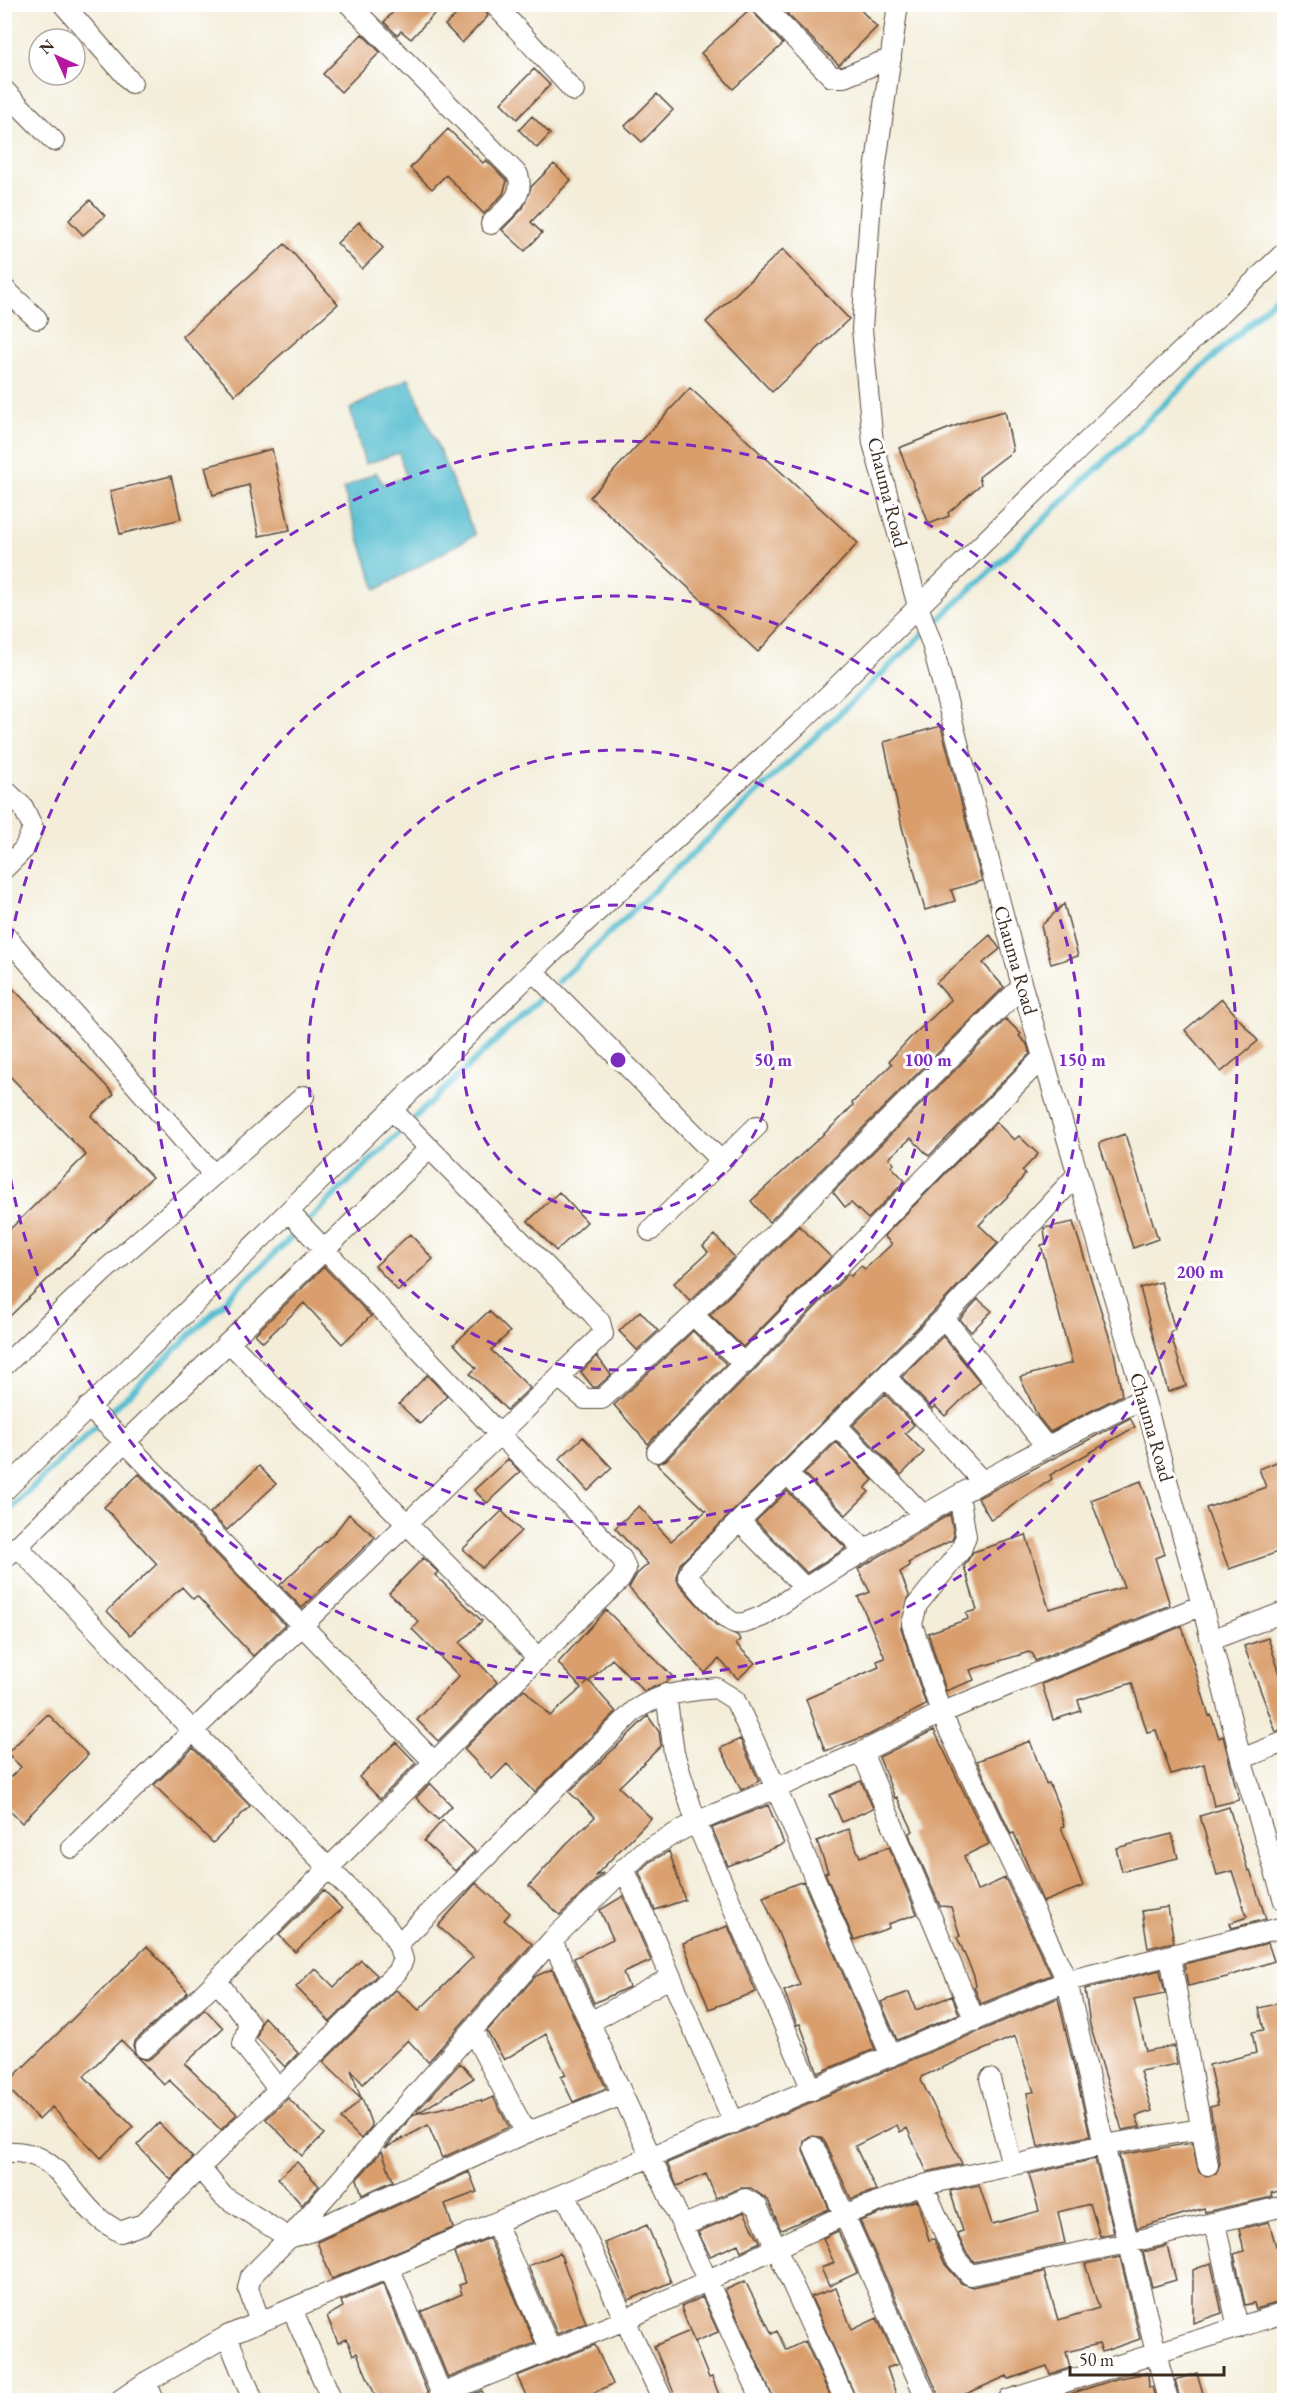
<svg xmlns="http://www.w3.org/2000/svg" width="1289" height="2405" font-family="'EB Garamond',serif">
<style>
.water{fill:#54bdd0;stroke:#487477;stroke-width:1.5}
.lines{fill:none;stroke-linecap:round;stroke-linejoin:round}
.stream{stroke:#54bdd0;stroke-width:6}
.building{fill:#d99e6c}
.minor-casing{stroke:#57473a;stroke-width:22}
.minor{stroke:#fff;stroke-width:20}
.ring{fill:none;stroke:#7b2cbf;stroke-width:3;stroke-dasharray:10 8}
.labels{text-anchor:middle;stroke-width:6;stroke-linejoin:round;paint-order:stroke}
.street-label{font-size:20px;fill:#3b2a1e;stroke:#fff}
.centre{fill:#7b2cbf;stroke:#fff;stroke-width:3}
.ring-label{font-size:18px;text-anchor:middle;font-weight:bold;fill:#7b2cbf;stroke:#fff;stroke-width:6;stroke-linejoin:round;paint-order:stroke}
</style>
<rect width="100%" height="100%" fill="#fff"/>
<filter id="ink" filterUnits="userSpaceOnUse"><feTurbulence type="fractalNoise" baseFrequency=".0167" numOctaves="2"/><feDisplacementMap in="SourceGraphic" scale="12" xChannelSelector="R" yChannelSelector="G"/><feConvolveMatrix kernelMatrix="1 2 1 2 8 2 1 2 1" color-interpolation-filters="sRGB"/></filter>
<filter id="wash" filterUnits="userSpaceOnUse"><feTurbulence type="fractalNoise" baseFrequency=".008" numOctaves="4" result="noise"/><feDisplacementMap in="SourceGraphic" scale="24" xChannelSelector="R" yChannelSelector="G"/><feGaussianBlur stdDeviation="1.35" result="paint"/><feColorMatrix in="noise" values="0 0 0 0 0 0 0 0 0 0 0 0 0 0 0 0 0 1.4 0 .05"/><feComposite in="paint" operator="in"/></filter>
<g filter="url(#wash)">
<rect width="100%" height="100%" fill="#f3edd9"/>
<path class="water" d="M409 378 475 535 376 590 343 489 376 472 383 484 406 477 399 453 365 464 350 409Z"/>
<g class="lines">
<path class="stream" d="M931 627 1284 290
M558 982 923 634
M415 1117 545 994
M4 1515 401 1131"/>
</g>
<g id="blocks">
<path class="building" d="M400 4H423L434 14 411 39 401 31 397 35 384 22Z
M468 4H482L488 16 462 43 445 25Z
M797 4H855L877 27 839 65 787 14Z
M750 9 783 44 733 89 701 53Z
M362 34 380 52 341 92 323 74Z
M534 69 550 85 517 119 501 103Z
M657 94 673 110 642 142 625 126Z
M532 116 550 134 537 148 519 130Z
M448 129 483 163 486 160 507 181 503 194 484 214 446 175 432 189 410 168Z
M554 164 571 180 531 222 542 233 525 251 502 230 523 208 531 187Z
M90 200 105 216 83 235 69 220Z
M359 222 383 248 362 269 337 243Z
M285 244 338 304 235 395 182 336Z
M783 249 849 319 772 392 706 322Z
M690 388 858 543 758 652 590 497Z
M1005 411 1013 451 979 477 981 484 948 513 949 516 929 524 899 448 968 421Z
M272 449 290 530 259 536 249 485 213 495 205 467Z
M171 476 181 519 120 534 110 491Z
M941 726 982 881 951 890 955 901 925 910 902 827 884 742Z
M1064 904 1078 956 1051 964 1041 926Z
M990 935 1000 949 983 963 1004 987 769 1222 751 1201 840 1119 853 1105 852 1103 892 1064 889 1061 909 1039 951 1000 936 983Z
M4 979 114 1094 91 1116 152 1177 4 1322V1235L86 1155 4 1070Z
M1222 999 1258 1041 1221 1072 1185 1030Z
M1006 1019 1021 1034 1019 1036 1027 1044 1030 1054 929 1156 911 1138 889 1158 894 1164 891 1166 905 1181 868 1219 851 1203 845 1207 833 1192Z
M996 1122 1014 1140 1019 1136 1038 1154 1022 1171 1025 1174 1011 1193 979 1225 998 1243 935 1310 680 1564 676 1577 679 1584 716 1625 737 1635 741 1640 736 1644 755 1663 738 1679 719 1659 705 1673 629 1588 637 1574 648 1564 615 1528 639 1506 671 1541 706 1511 657 1464 666 1460 848 1274 851 1276 861 1266 865 1269 892 1244 884 1236Z
M1125 1134 1158 1239 1133 1248 1099 1143Z
M559 1192 587 1222 556 1251 528 1221Z
M1073 1222 1114 1352 1122 1395 1050 1432 1038 1417 1020 1377 1072 1363 1041 1245 1046 1244 1044 1228Z
M799 1226 831 1257 743 1347 710 1315Z
M410 1234 433 1259 398 1291 375 1266Z
M715 1235 734 1257 690 1301 674 1283 708 1252 703 1246Z
M324 1267 371 1316 342 1344 304 1303 263 1342 255 1334Z
M1161 1282 1175 1330 1170 1332 1186 1386 1168 1392 1140 1288Z
M978 1299 992 1311 971 1332 960 1319Z
M489 1311 510 1332 491 1350 530 1388 507 1410 470 1374 476 1368 454 1344Z
M640 1311 658 1331 637 1350 619 1331Z
M693 1331 726 1364 648 1444 614 1405Z
M943 1336 980 1382 945 1416 935 1406 932 1409 902 1377Z
M597 1356 611 1375 597 1387H593L581 1372Z
M427 1375 447 1396 420 1424 399 1404Z
M885 1394 914 1425 905 1433 924 1452 901 1475 853 1425Z
M1130 1418 1135 1427 1050 1475 1052 1479 991 1520 978 1498Z
M583 1437 612 1468 588 1491 559 1459Z
M836 1442 873 1480 865 1488 869 1492 846 1515 804 1474Z
M508 1459 520 1472 487 1503 474 1490Z
M1284 1459V1550L1229 1569 1206 1508 1266 1487 1259 1469Z
M259 1466 276 1484 227 1530 210 1513Z
M139 1474 285 1625 253 1656 197 1596 193 1599 182 1587 130 1635 107 1611 157 1564 104 1507Z
M1141 1481 1165 1554 1155 1558 1170 1605 1035 1661 1033 1654 1029 1652 970 1670 974 1680 946 1691 928 1633 968 1619 966 1613 977 1610 964 1566 973 1552 1026 1535 1049 1609 1124 1587 1091 1500Z
M787 1491 846 1548 807 1573 756 1521Z
M502 1511 521 1531 482 1568 463 1549Z
M349 1514 375 1537 302 1608 280 1585 336 1531Z
M950 1514 954 1535 952 1540 908 1563 910 1566 900 1572 909 1595 901 1628 926 1705 869 1735 825 1751 806 1699 879 1667 877 1661 885 1658 858 1597 870 1592 858 1569Z
M423 1558 438 1572 435 1575 482 1621 460 1643 497 1682 438 1741 417 1720 459 1676 412 1629 419 1622 389 1593Z
M606 1610 673 1677 666 1682 644 1691 612 1659 584 1686 589 1681 616 1712 535 1792 507 1764 492 1779 464 1749 524 1689 550 1716 575 1694 581 1688 558 1663Z
M1182 1626 1209 1716 1211 1715 1219 1738 1223 1736 1239 1800 1214 1806 1204 1764 1171 1774 1156 1730 1147 1732 1132 1683 1078 1700 1081 1711 1053 1720 1042 1684Z
M1268 1638 1284 1686V1730L1276 1732 1244 1646Z
M48 1714 88 1755 22 1823 4 1805V1783L21 1767 7 1753Z
M648 1716 659 1732 661 1746 619 1787 651 1818 595 1876 603 1873 560 1915 529 1886 566 1844 595 1817 569 1792Z
M934 1730 989 1844 964 1856 977 1891 1005 1878 1051 1975 981 2004 974 1987 976 1986 974 1976 957 1937 960 1936 951 1907 940 1906 911 1839 909 1833 913 1831 897 1797 895 1798 879 1757Z
M740 1739 759 1781 741 1790 721 1748Z
M1030 1741 1046 1784 1049 1783 1058 1805 1064 1826 1061 1827 1083 1886 1043 1902 1014 1833 1011 1834 977 1761Z
M396 1742 416 1763 380 1799 359 1777Z
M193 1748 250 1806 213 1843 154 1785Z
M861 1781 873 1808 842 1822 830 1795Z
M430 1783 452 1806 438 1820 416 1798Z
M768 1805 784 1844 728 1866 712 1828Z
M1229 1807 1248 1871 1250 1870 1266 1919 1232 1928 1230 1923 1247 1917 1232 1871 1217 1875 1200 1816Z
M443 1820 475 1851 455 1871 424 1841Z
M848 1829 860 1857 889 1847 917 1914 888 1924 889 1928 854 1940 825 1873 828 1872 817 1841Z
M1172 1834 1178 1858 1122 1871 1116 1848Z
M669 1851 685 1900 655 1910 639 1872 649 1862Z
M803 1881 875 2049 818 2073 800 2024 797 2025 784 1991 800 1985 763 1897Z
M476 1883 510 1913 504 1920 532 1944 428 2062 408 2040 363 2084 351 2070 361 2098 323 2062 396 1990 419 2010 473 1957 438 1926Z
M324 1890 342 1909 295 1952 279 1935Z
M623 1896 651 1961 623 1973 629 1987 594 2003 574 1958 613 1939 600 1910Z
M1168 1907 1174 1942 1148 1948 1142 1911Z
M728 1926 756 1992 709 2009 683 1943Z
M1268 1943 1274 1961 1227 1977 1188 1986 1184 1964Z
M147 1946 188 1992 136 2040 133 2045 136 2055 121 2040 84 2076 133 2127 101 2158 52 2107 39 2120 5 2085Z
M361 1960 377 1975 330 2022 296 1987 315 1968 334 1987Z
M552 1969 606 2088 573 2102 561 2077 566 2075 546 2034 504 2060 487 2031 536 1976Z
M1160 1970 1165 1994 1134 2000 1146 2051 1174 2046 1177 2064 1140 2071 1152 2111 1136 2116 1140 2127 1122 2130 1090 2025 1085 1989Z
M909 1992 916 2010 952 1996 959 2014 897 2040 881 2002Z
M1058 1998 1090 2136 1038 2147 1027 2093 1034 2092 1015 2036 923 2076 921 2080 962 2164 927 2172 907 2128 900 2132 897 2125 855 2146 876 2190 851 2199 825 2142 821 2137 810 2136 804 2140 803 2151 829 2209 781 2230 768 2200 751 2188H741L716 2198 706 2174 677 2186 667 2163Z
M1284 2002V2190L1271 2193 1272 2197 1205 2212 1204 2208 1137 2228 1119 2155 1192 2143 1199 2172 1205 2176 1216 2174 1220 2163 1210 2107 1218 2105 1209 2065 1256 2053 1252 2032 1264 2030 1259 2008Z
M205 2009 223 2028 185 2064 237 2114 221 2130 169 2080 164 2085 137 2057 147 2060 153 2057Z
M264 2017 298 2053 285 2067 257 2038 261 2021Z
M460 2063 474 2078 418 2113 417 2111Z
M493 2097 509 2127 442 2158 428 2125 385 2148 414 2114 481 2100 482 2102Z
M288 2098 324 2134 302 2156 266 2119Z
M362 2098 372 2126 361 2139 341 2119Z
M159 2123 193 2158 171 2180 137 2145Z
M382 2151 393 2181 362 2195 357 2179Z
M1095 2159 1114 2233 1100 2236 1090 2204 1058 2212 1065 2243 974 2262 966 2252 957 2233 963 2231 950 2191 979 2185 992 2224 1039 2211 1029 2174Z
M297 2162 319 2186 302 2205 278 2178Z
M469 2172 477 2192 445 2204 453 2228 332 2279 317 2242Z
M917 2200 929 2240 934 2239 945 2264 961 2283 972 2287 1044 2272 1058 2320 1099 2308 1085 2264 1120 2257 1140 2339 1102 2352 1099 2344 1066 2352 1070 2368 1050 2374 1047 2366 1009 2379 1007 2376 952 2400H941L860 2221Z
M744 2212 760 2242 741 2251 738 2244 710 2256 698 2232Z
M1269 2222 1276 2246 1284 2244V2301L1256 2309 1254 2303 1245 2305 1234 2254 1244 2251 1239 2229Z
M647 2225 671 2282 629 2300 605 2243Z
M838 2231 857 2273 829 2286 821 2268 834 2263 823 2238Z
M489 2238 535 2343 448 2378 421 2312 462 2294 459 2285 466 2283 454 2253Z
M1167 2246 1176 2280 1152 2287 1143 2252Z
M560 2253 586 2323 557 2334 528 2266Z
M1211 2263 1222 2313 1193 2323V2270Z
M745 2281 772 2334 777 2331 786 2350 805 2341 832 2400H774L725 2290Z
M383 2283 430 2399 431 2400H377L357 2353 353 2355 347 2339 338 2343 327 2316 343 2307 341 2301Z
M836 2288 852 2330 877 2318 898 2364 887 2368 898 2400H857L811 2297Z
M702 2297 718 2332 694 2342 681 2307Z
M690 2331 709 2378 712 2377 721 2400H677L654 2346Z
M595 2345 613 2384 578 2400H528L517 2376Z
M1148 2373 1149 2388 1152 2387 1156 2400H1052L1119 2378Z
M1197 2373 1205 2400H1180L1175 2380Z
M482 2391 487 2400H457Z"/>
</g>
</g>
<g filter="url(#ink)">
<use href="#blocks" fill-opacity="0" stroke="#57473a" stroke-width="1.5"/>
<g class="lines">
<defs>
<path id="minor" d="M63 4 132 83
M349 4 518 175C526 196 505 209 491 224
M494 4 574 91
M761 4 832 77H844L891 58
M898 4 871 200 862 329 873 443 918 606 932 644 1022 986 1144 1398 1202 1605 1241 1759 1284 1901
M4 90 54 141
M4 288 37 319
M4 789 23 807 33 828 24 849 4 869
M4 934 213 1174
M533 971 721 1161
M1078 1174 944 1318 691 1569 688 1576C698 1587 723 1620 735 1623 744 1625 754 1619 763 1616 885 1534 1011 1462 1144 1398
M650 1231 757 1126
M944 1318 1045 1445
M229 1342 538 1658
M744 1364 693 1315 1022 986
M4 1366 103 1272 304 1096
M886 1377 982 1481
M560 1378 585 1399H602L693 1315
M88 1407 125 1442 434 1762
M837 1426 923 1515
M657 1452 1043 1057
M788 1475 865 1550
M4 1491 533 971 801 722 1081 447 1284 253
M959 1495 966 1536 961 1550 917 1605 912 1624 941 1713 1067 1981 1104 2145 1168 2400
M740 1522 805 1588
M4 1559 430 1148
M1211 1640 1284 1612
M666 1694 674 1753 696 1822 812 2090
M862 1752 975 2021
M1241 1759 1284 1742
M72 1848 603 1334 600 1322 592 1313 392 1110
M624 1868 734 2123
M552 1940 762 2400
M398 1944 635 1710C660 1693 687 1691 716 1688L735 1700 776 1788 891 2056
M1170 1956 1208 2165
M217 1981 249 2023 243 2044 279 2090
M589 2023 671 1977
M473 2032 526 2133
M145 2048 199 1998 538 1658 620 1580 626 1569 622 1559 593 1528 500 1435 289 1212
M990 2079 1012 2165
M814 2147 927 2400
M4 2152C59 2149 66 2190 100 2219 106 2224 113 2228 120 2232L143 2224 397 1972 403 1960 398 1944 387 1927 193 1731 17 1546
M200 2168 223 2196 289 2238 312 2231 526 2133 622 2095
M923 2185 956 2259 970 2275 1127 2243 1284 2206
M565 2194 663 2400
M496 2223 550 2349
M1215 2223 1238 2328
M682 2226 745 2199 757 2206 845 2400
M390 2269 444 2400
M292 2309 332 2400
M260 2322 248 2288 251 2276 289 2238 552 1940 642 1852 696 1822 862 1752 941 1713 1202 1605
M227 2336 253 2400
M146 2382 154 2400
M441 2394 625 2320 846 2214 923 2185 1104 2145 1200 2129
M120 2400 146 2382 227 2336 1067 1981 1284 1927
M1008 2400 1284 2313"/>
</defs>
<use href="#minor" class="minor-casing"/>
<use href="#minor" class="minor"/>
</g>
</g>
<g class="ring">
<circle cx="618" cy="1060" r="155"/>
<circle cx="618" cy="1060" r="310"/>
<circle cx="618" cy="1060" r="464"/>
<path d="M5 974A619 619 0 1 1 5 1146"/>
</g>
<g class="labels">
<g class="street-label">
<text transform="translate(888 492) rotate(76)" y="7">Chauma Road</text>
<text transform="translate(1016 960) rotate(74)" y="7">Chauma Road</text>
<text transform="translate(1152 1427) rotate(74)" y="7">Chauma Road</text>
</g>
</g>
<circle cx="618" cy="1060" r="9" class="centre"/>
<g class="ring-label">
<text x="773" y="1066">50 m</text>
<text x="928" y="1066">100 m</text>
<text x="1082" y="1066">150 m</text>
<text x="1200" y="1278">200 m</text>
</g>
<rect width="1289" height="2405" fill="none" stroke="#fff" stroke-width="24"/>
<g transform="translate(57 57) rotate(315)"><circle r="28" fill="#ffffff" stroke="#b1aaa5" stroke-width="1.5"/>
<path d="M0-4.5L10 22L0 15L-10 22Z" fill="#b5179e"/>
<text y="-9" font-size="16" font-weight="bold" text-anchor="middle" fill="#3b2a1e">N</text>
</g>
<path d="M1070 2366v9h154v-9" fill="none" stroke="#3b2a1e" stroke-width="3"/>
<text x="1079" y="2366" font-size="18" fill="#3b2a1e" stroke="#ffffff" stroke-width="4.5" paint-order="stroke">50 m</text>
</svg>
